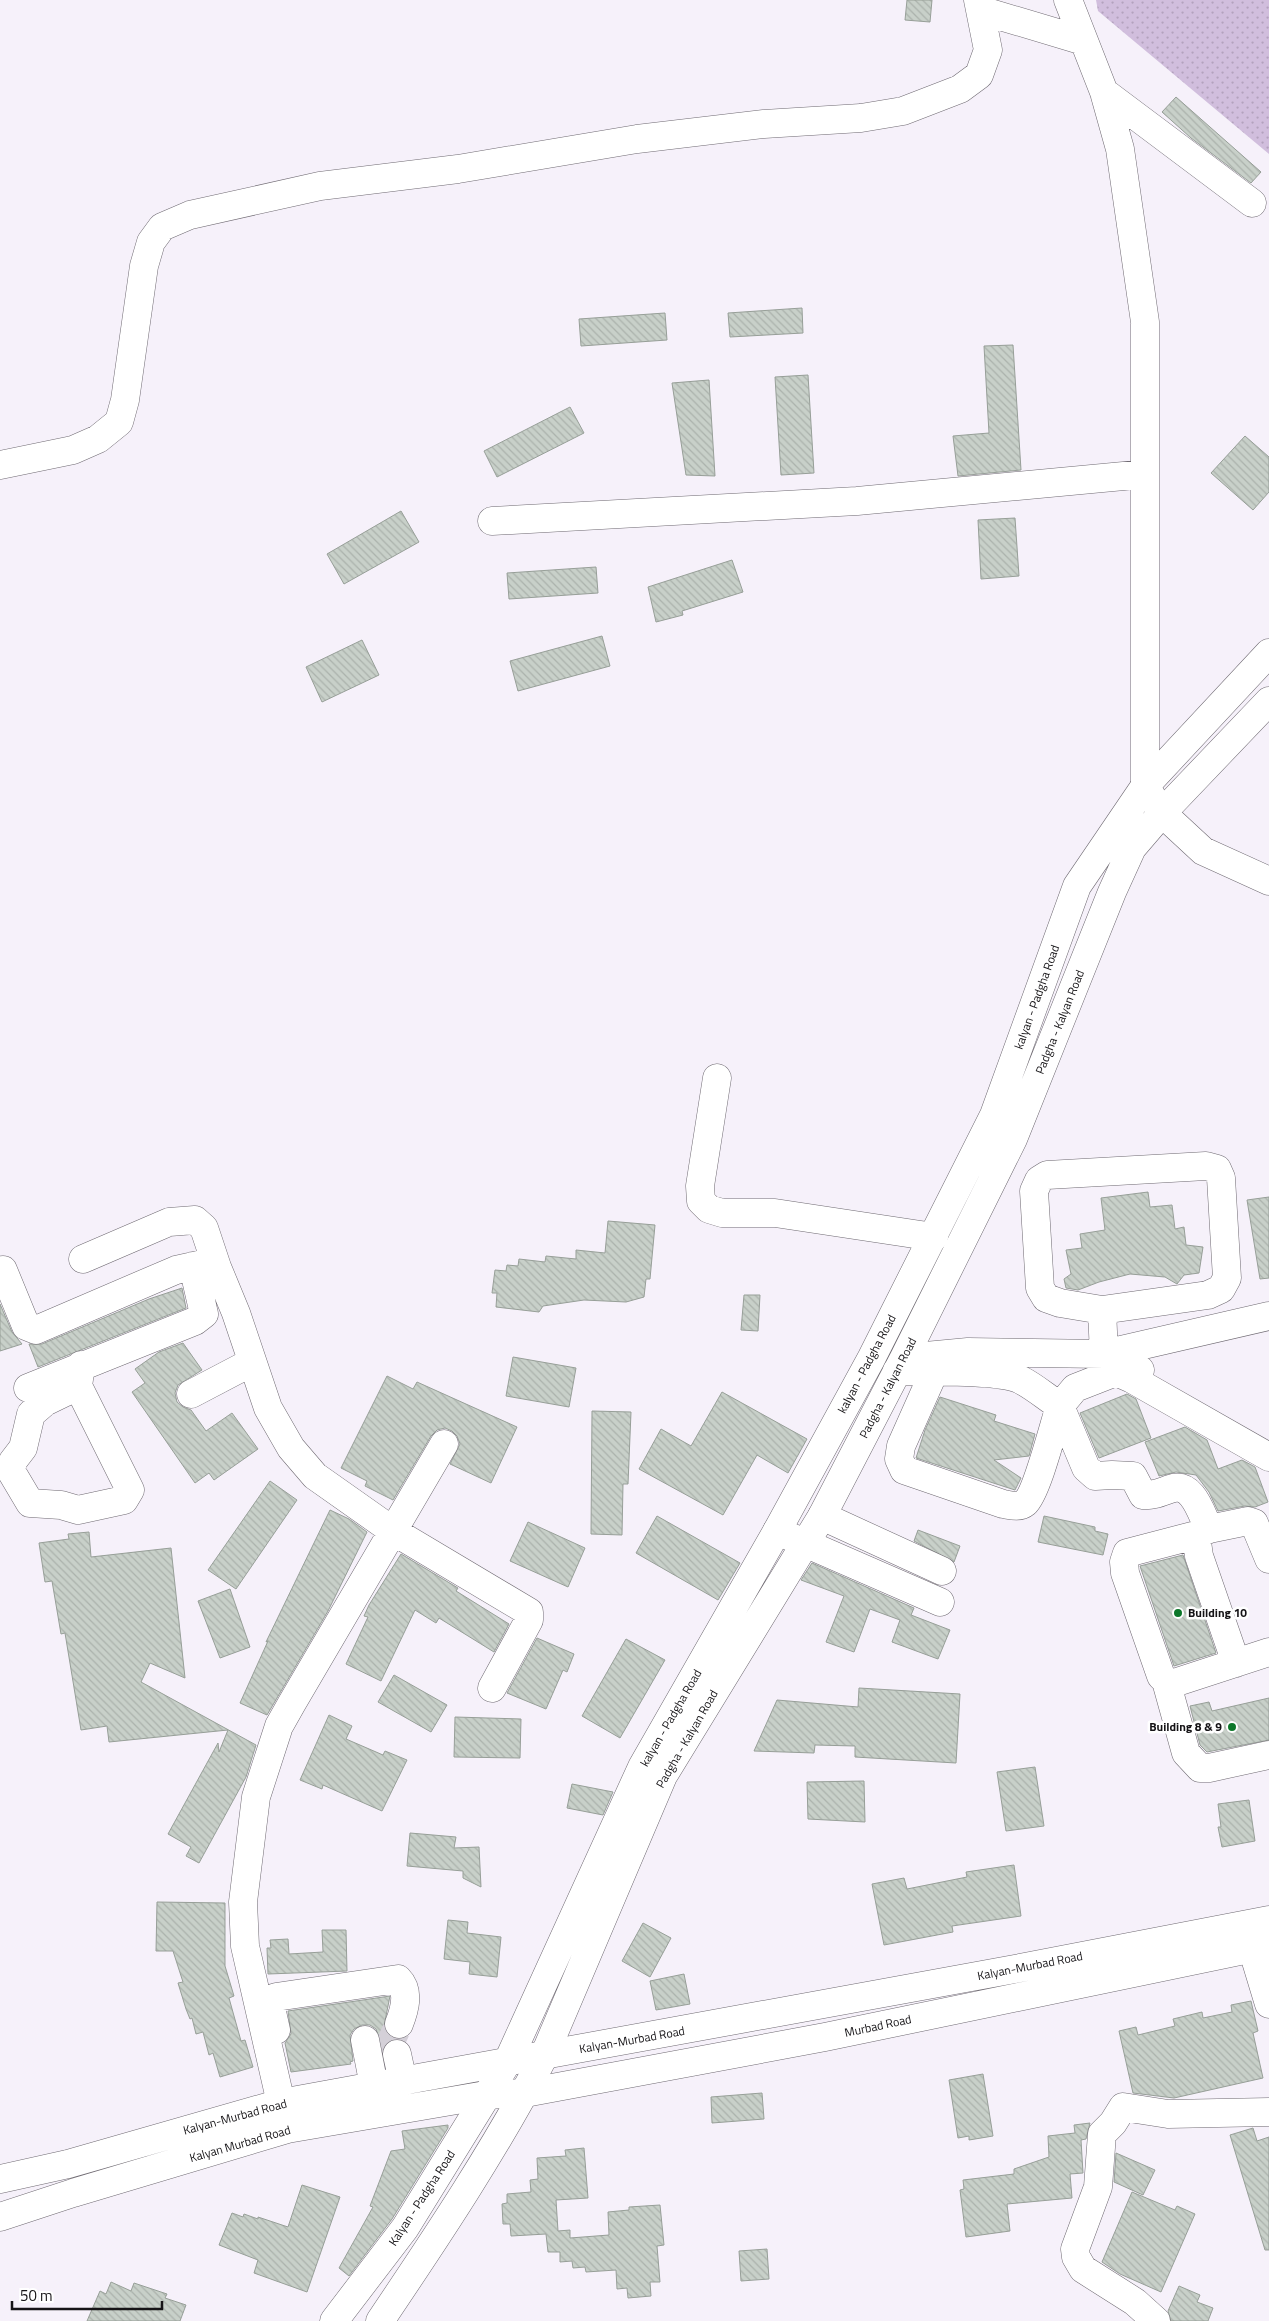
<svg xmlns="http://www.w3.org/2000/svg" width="1269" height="2321" font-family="'Titillium Web',sans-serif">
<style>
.green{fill:url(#green-dots)}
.building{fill:url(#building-back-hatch);stroke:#979f98}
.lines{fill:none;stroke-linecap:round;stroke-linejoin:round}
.minor-tunnel{stroke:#d4d0d8;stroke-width:28;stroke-dasharray:28 14;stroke-linecap:butt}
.minor-casing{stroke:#6f6a72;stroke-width:29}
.major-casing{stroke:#6f6a72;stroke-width:29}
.highway-casing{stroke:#6f6a72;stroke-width:29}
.minor{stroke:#fff;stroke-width:28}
.major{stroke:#fff;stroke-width:28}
.highway{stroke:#fff;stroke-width:28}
.poi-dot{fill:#0c772a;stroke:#fff;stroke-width:2}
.labels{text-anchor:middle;stroke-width:5;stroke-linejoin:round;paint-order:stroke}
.street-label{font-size:12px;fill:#161417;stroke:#fff}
.poi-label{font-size:12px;font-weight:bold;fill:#161417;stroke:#fff;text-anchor:start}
</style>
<defs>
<pattern id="green-dots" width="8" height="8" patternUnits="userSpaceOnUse" patternTransform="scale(1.25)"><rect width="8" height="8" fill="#d1bedd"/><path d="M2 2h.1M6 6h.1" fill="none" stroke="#b3a2bd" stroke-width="1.8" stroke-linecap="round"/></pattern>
<pattern id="building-back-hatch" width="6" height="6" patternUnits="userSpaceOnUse" patternTransform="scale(1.25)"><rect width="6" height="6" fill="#c8d0c9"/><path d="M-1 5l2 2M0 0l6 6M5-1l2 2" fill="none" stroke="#abb2ac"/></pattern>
</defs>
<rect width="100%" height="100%" fill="#f6f1fa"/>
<path class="green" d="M1096 0H1269V154L1098 11Z"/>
<path class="building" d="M907 0H932L930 22 905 20Z
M1176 97 1261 172 1251 183 1191 138 1162 112Z
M802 308 803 333 730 337 728 313Z
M665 313 667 340 581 346 579 319Z
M1013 345 1021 470 958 476 953 436 989 433 984 346Z
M808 375 814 473 781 475 775 377Z
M709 380 715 476 686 475 672 383Z
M570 407 584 433 497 477 484 451Z
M1245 436 1269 457V492L1253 510 1211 473Z
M401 511 419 542 344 584 327 554Z
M1015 518 1019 576 981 579 978 520Z
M732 560 743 592 682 611 683 615 656 622 648 587Z
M596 567 598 593 509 599 507 573Z
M602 636 610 666 518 691 510 661Z
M362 640 379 675 322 702 306 667Z
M1148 1192 1150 1207 1172 1205 1175 1229 1184 1227 1186 1245 1203 1247 1199 1273 1184 1275 1177 1284 1165 1277 1130 1274 1099 1282 1078 1290 1066 1288 1064 1279 1071 1274 1066 1250 1082 1248 1080 1234 1105 1230 1101 1198Z
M1269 1197V1278L1260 1279 1247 1200Z
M608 1221 655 1225 650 1279H646L644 1297 626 1302 584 1300 543 1306 539 1312 496 1307 497 1293H492L495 1270 506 1271 507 1265 518 1266 519 1259 545 1262 546 1256 576 1259V1250L605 1253Z
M182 1288 186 1308 38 1367 29 1344H42L149 1299Z
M744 1295H760L758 1331 741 1330Z
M0 1304 12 1332 22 1344 0 1351Z
M183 1343 202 1370 178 1385 175 1393 177 1402 183 1407 191 1410 206 1431 232 1413 258 1449 214 1480 209 1473 195 1483 132 1392 145 1383 135 1369 159 1352Z
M513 1357 576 1368 569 1407 506 1396Z
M387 1376 413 1389 417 1382 517 1427 491 1483 450 1464 460 1444 457 1436 452 1431 445 1428 437 1430 431 1436 393 1500 365 1486 367 1481 341 1468Z
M722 1392 807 1439 788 1473 757 1455 723 1515 639 1469 661 1429 691 1446Z
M1127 1394 1136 1399 1151 1438 1099 1458 1080 1413Z
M940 1397 996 1415 994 1421 1035 1434 1029 1456 994 1460 1021 1478 1015 1490 916 1458 925 1430Z
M592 1411 631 1412 628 1484H623L622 1535 591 1534Z
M1185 1427 1207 1440 1218 1469 1242 1460 1255 1467 1268 1502 1255 1507 1245 1506 1218 1511 1209 1492 1196 1475 1176 1472 1159 1476 1145 1442Z
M270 1481 297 1500 236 1589 208 1570Z
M330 1510 349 1519 367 1532 328 1611 267 1715 240 1703 268 1641 266 1642Z
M657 1516 740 1563 718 1600 636 1553Z
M1044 1516 1095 1527V1531L1108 1534 1103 1555 1038 1542Z
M528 1522 585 1548 568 1587 510 1561Z
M918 1530 960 1546 954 1562 914 1541Z
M89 1532 91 1557 171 1548 185 1678 150 1663 141 1682 256 1745 246 1777 199 1863 186 1856 191 1847 168 1834 218 1743 219 1752 228 1730 109 1742 107 1726 81 1730 65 1633 61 1634 52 1581 45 1582 39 1543 69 1539 68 1534Z
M401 1554 458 1588 456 1591 509 1624 494 1652 439 1618 436 1623 415 1610 381 1681 346 1664 368 1617 364 1616 369 1605Z
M1183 1555 1216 1653 1174 1666 1140 1566Z
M812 1563 914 1608 911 1615 950 1630 938 1659 892 1642 900 1620 870 1609 854 1652 826 1642 844 1596 801 1580Z
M230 1589 250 1647 220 1658 198 1601Z
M537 1638 574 1654 567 1672 563 1670 546 1709 507 1693Z
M626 1639 665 1660 620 1738 582 1716Z
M394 1675 447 1705 431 1732 378 1702Z
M859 1688 960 1694 956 1763 855 1757V1746L815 1745 814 1753 754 1751 777 1700 858 1707Z
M1269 1698V1740L1207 1752 1200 1745 1190 1706 1209 1702 1212 1711Z
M329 1715 352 1726 346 1739 383 1755 385 1751 407 1760 382 1811 323 1785 322 1789 300 1780Z
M455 1717 521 1719 520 1758 454 1757Z
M1035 1767 1044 1826 1006 1831 997 1772Z
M864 1781 865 1822 808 1819 807 1782Z
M572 1784 613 1792 603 1815 567 1808Z
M1249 1800 1255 1841 1222 1847 1218 1827H1221L1218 1804Z
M410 1833 456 1837 454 1848 479 1847 481 1887 463 1878V1871L407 1866Z
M1014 1865 1021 1916 952 1926 953 1932 884 1945 872 1884 904 1878 907 1889 967 1877 966 1872Z
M157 1902 225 1903V1966L234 1996 229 1998 241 2041 245 2040 253 2067 220 2077 213 2053 209 2055 203 2032 196 2034 192 2018 190 2019 186 2009 178 1983 183 1982 173 1951H156Z
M448 1920 468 1922 467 1933 501 1937 497 1977 469 1974 470 1962 444 1959Z
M643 1923 671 1938 650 1977 622 1961Z
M322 1930H346L347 1971 268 1974 267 1948H271L270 1940 288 1939 289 1954 323 1952Z
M684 1974 690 2004 656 2010 650 1981Z
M390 1996 384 2026 387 2034 394 2039 387 2042 383 2048 376 2029 370 2025H362L354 2029 350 2035 353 2061 350 2062 351 2064 291 2072 285 2043 291 2034 288 2011Z
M1251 2001 1258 2031 1253 2033 1263 2078 1174 2098 1133 2093 1119 2031 1136 2027 1138 2035 1175 2026 1173 2019 1202 2012 1203 2018 1232 2012 1231 2005Z
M983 2074 993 2136 969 2140V2136L958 2138 949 2080Z
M762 2093 764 2119 712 2123 711 2097Z
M1090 2123 1086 2139 1081 2140 1083 2173 1070 2174 1072 2198 1007 2204 1010 2231 966 2237 960 2190 964 2189 963 2180 1014 2174V2169L1049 2157 1048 2136 1075 2133 1074 2125Z
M448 2125V2128L392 2219 349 2276 339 2268 373 2207 370 2206 391 2151 405 2149 402 2131Z
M1253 2128 1257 2141 1269 2137V2250H1265L1230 2135Z
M584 2148 588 2198 556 2200 558 2231 570 2230V2238L609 2235 608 2212 629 2210V2207L660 2205 664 2245 657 2246 660 2282H650L651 2296 628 2298 627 2288 617 2289 616 2270 586 2272 585 2267 573 2268 572 2261 560 2262V2252H548L546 2234 511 2236 510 2224H503L502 2204 507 2203V2194L531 2192 530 2180 538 2179 537 2158 566 2156 565 2150Z
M1116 2153 1155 2170 1143 2195 1114 2182Z
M302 2185 340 2197 307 2292 254 2273 258 2260 219 2245 232 2213 243 2217 244 2214 258 2219V2217L288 2227Z
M1132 2192 1175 2210 1177 2206 1195 2214 1161 2292 1120 2274 1102 2262Z
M767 2249 769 2279 741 2281 739 2251Z
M111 2282 131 2291 134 2283 167 2294 165 2298 186 2305 180 2321H87L100 2291 106 2294Z
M1179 2286 1200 2295 1197 2302 1213 2308 1208 2321H1171L1168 2311Z"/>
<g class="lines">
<path class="minor-tunnel" d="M386 2056V2052L399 2024"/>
<defs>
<path id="minor" d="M1068 0 1104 92 1120 149 1145 322V786L1162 813 1203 851 1269 881
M980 10 1084 41
M1104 92 1252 203
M0 465 73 450 98 439 119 422 125 400 144 266 151 242 162 227 190 215 320 186 458 169 637 139 764 124 861 118 903 111 960 89 979 75 988 50 978 0
M492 521 857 501 1145 474
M717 1078 700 1186 701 1201 709 1209 722 1213H775L934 1237
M1206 1166 1217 1169 1221 1178 1227 1278 1221 1289 1208 1295 1102 1310 1060 1303 1046 1298 1040 1288 1034 1191 1039 1180 1047 1175Z
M83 1259 169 1222 195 1220 204 1228 217 1267
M3 1270 26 1326 36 1330 176 1270 203 1264 217 1267 236 1313 268 1408 291 1448 315 1476 393 1531 529 1612V1620L492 1688
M1102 1310 1104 1354 1269 1316
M915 1357 968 1352 1104 1354 1140 1370
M897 1371C924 1372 1000 1369 1021 1380 1035 1387 1047 1398 1060 1406 1054 1424 1037 1493 1025 1503 1019 1508 1010 1505 1003 1504L904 1470 899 1459 901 1446 934 1372
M78 1386 45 1402 31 1414 23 1448 13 1461 11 1471 30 1503 61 1505 78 1510 124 1500 130 1490 78 1386 81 1365
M28 1388 195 1321 204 1314 193 1266
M191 1394 252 1362
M822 1516 942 1571
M1209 1529C1201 1513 1193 1481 1170 1489 1161 1492 1153 1496 1143 1495L1133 1476 1112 1475 1095 1476 1086 1468 1060 1406 1075 1388 1116 1372 1132 1379 1269 1457
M777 1531 940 1602
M1196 1535 1127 1553 1124 1562 1125 1573 1161 1676 1166 1681 1174 1683 1269 1652
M1236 1663 1199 1556 1196 1535 1209 1529 1248 1521 1254 1523 1269 1559
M1166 1681 1186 1753 1200 1768H1209L1269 1755
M1252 1948 1269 2004
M276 2030 270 2003 276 1997 398 1979C410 1991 405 2009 399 2024
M365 2040 374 2086
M397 2054 403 2082
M286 2125 245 1946 243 1902 256 1797 279 1726 292 1703 444 1444
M1156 2321 1135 2302 1083 2269 1076 2257 1075 2249 1098 2187 1102 2134 1113 2123 1123 2107 1168 2114 1269 2112"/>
<path id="major" d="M334 2321 405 2228 508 2061 642 1767 777 1531 871 1359 994 1115 1077 886 1145 786 1269 653
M380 2321C438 2235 496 2148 544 2056L663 1776 822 1516 904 1358 1013 1139 1112 892 1132 848 1162 813 1269 701"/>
<path id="highway" d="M0 2179 68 2164 281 2103 1015 1969 1269 1920
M0 2217 73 2193 287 2129 486 2095 525 2093 825 2037 1269 1945"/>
</defs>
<use href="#minor" class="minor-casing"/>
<use href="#major" class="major-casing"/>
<use href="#highway" class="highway-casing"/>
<use href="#minor" class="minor"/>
<use href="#major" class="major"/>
<use href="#highway" class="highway"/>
</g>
<g class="poi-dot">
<circle cx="1178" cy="1613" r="5"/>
<circle cx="1232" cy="1727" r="5"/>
</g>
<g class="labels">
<g class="street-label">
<text transform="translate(1037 997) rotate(-70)" y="4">kalyan - Padgha Road</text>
<text transform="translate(1060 1022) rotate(-68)" y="4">Padgha - Kalyan Road</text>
<text transform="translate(867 1364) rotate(-62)" y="4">kalyan - Padgha Road</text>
<text transform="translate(888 1388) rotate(-63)" y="4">Padgha - Kalyan Road</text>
<text transform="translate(671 1718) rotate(-60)" y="4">kalyan - Padgha Road</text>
<text transform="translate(687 1739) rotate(-60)" y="4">Padgha - Kalyan Road</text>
<text transform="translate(1030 1966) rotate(-11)" y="4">Kalyan-Murbad Road</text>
<text transform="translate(878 2026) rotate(-12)" y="4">Murbad Road</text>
<text transform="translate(632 2040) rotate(-10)" y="4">Kalyan-Murbad Road</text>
<text transform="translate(235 2117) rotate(-15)" y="4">Kalyan-Murbad Road</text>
<text transform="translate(240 2144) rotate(-16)" y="4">Kalyan Murbad Road</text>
<text transform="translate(422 2198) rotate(-57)" y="4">Kalyan - Padgha Road</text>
</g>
<g class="poi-label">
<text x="1188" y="1617">Building 10</text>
<text x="1222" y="1731" text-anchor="end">Building 8 &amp; 9</text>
</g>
</g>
<path d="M12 2301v8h150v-8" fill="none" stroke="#161417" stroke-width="2.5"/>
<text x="20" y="2301" font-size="15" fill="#161417" stroke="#ffffff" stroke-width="4" paint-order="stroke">50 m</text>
</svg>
